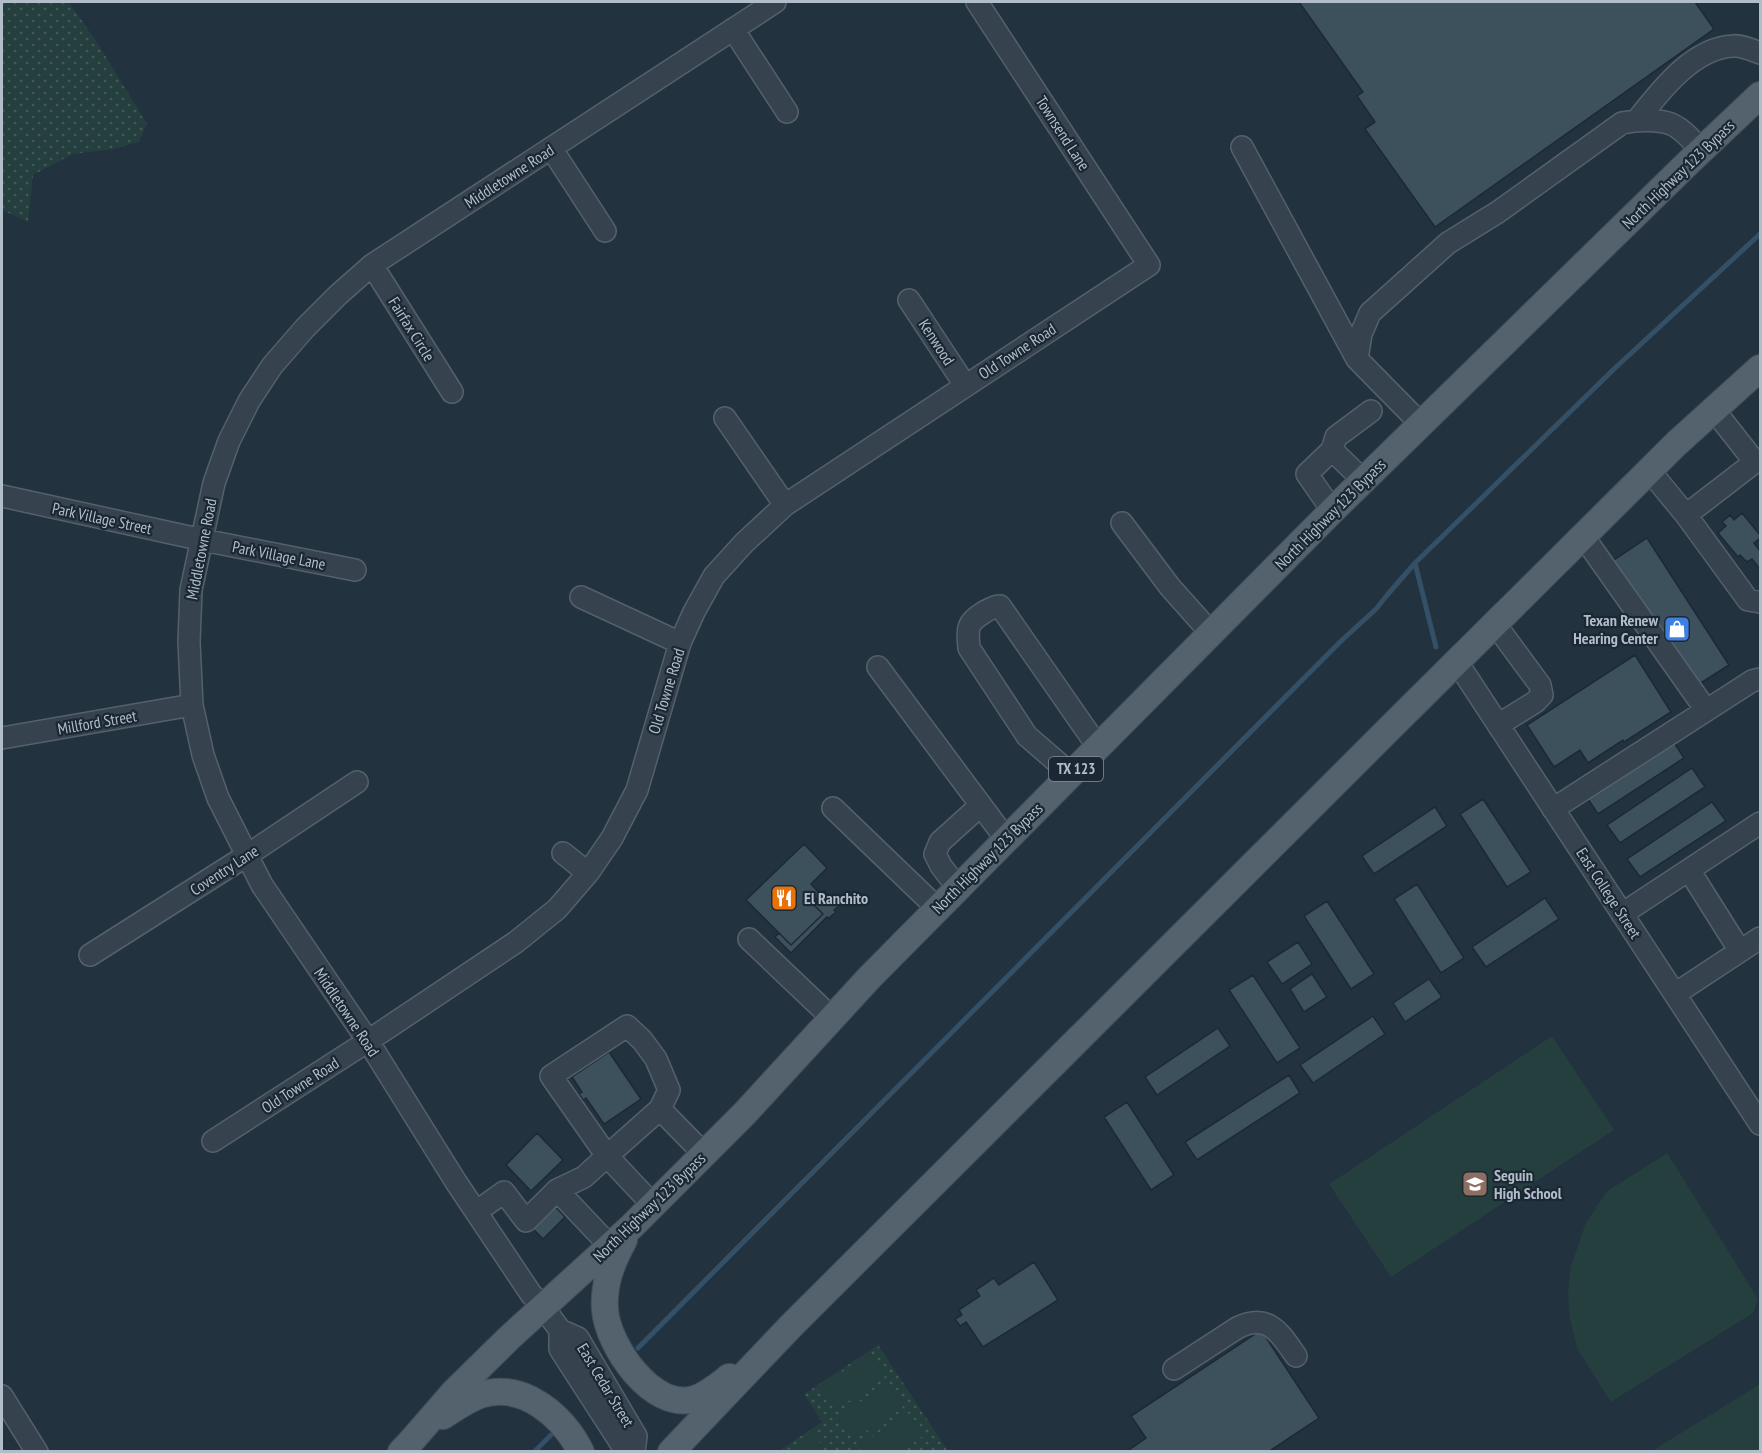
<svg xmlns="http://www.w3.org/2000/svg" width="1762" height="1453" font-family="'PT Sans Narrow',sans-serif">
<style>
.grass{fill:url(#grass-dots)}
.pitch{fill:#243f3e}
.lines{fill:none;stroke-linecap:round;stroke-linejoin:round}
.stream{stroke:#345067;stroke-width:5}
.building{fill:#3d515d;stroke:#1d2a35;stroke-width:1.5}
.minor-casing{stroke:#54616c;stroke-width:24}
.major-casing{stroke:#424f5a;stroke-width:28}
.minor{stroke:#36434e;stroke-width:21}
.major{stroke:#54626e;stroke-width:26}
.labels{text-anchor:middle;stroke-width:4.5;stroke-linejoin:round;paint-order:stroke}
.shield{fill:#1b2833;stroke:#84919c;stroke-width:1.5}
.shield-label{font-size:15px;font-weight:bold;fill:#b1bec9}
.street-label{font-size:16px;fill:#b1bec9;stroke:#1b2833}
.poi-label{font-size:16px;font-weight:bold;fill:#b1bec9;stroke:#1b2833;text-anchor:start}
</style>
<defs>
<pattern id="grass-dots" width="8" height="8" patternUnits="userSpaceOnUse" patternTransform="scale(1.5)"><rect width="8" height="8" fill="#243f3e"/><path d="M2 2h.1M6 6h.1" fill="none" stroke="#415959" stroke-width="1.8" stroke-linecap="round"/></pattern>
</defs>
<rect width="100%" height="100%" fill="#22323e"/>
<path class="grass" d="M2 2H69L98 44 147 124 139 142 113 149 73 154 33 175 28 222 2 210Z
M878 1345 948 1451 777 1452 822 1422 804 1394Z"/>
<path class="pitch" d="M1552 1036 1614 1130 1391 1277 1329 1184Z
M1667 1153 1758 1299 1753 1313 1611 1402 1577 1348 1570 1319 1568 1293 1571 1266 1585 1225 1606 1192Z
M870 1354 885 1377 835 1410 820 1386Z
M888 1384 903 1407 853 1440 838 1416Z
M1760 1384V1451H1652Z
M909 1413 923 1436 900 1451H862L858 1446Z
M814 1434 825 1451H787Z"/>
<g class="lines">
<path class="stream" d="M1415 563 1436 647
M638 1348 1340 642 1376 609 1388 594 1415 563 1614 369 1760 234
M534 1452 551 1435"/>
</g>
<path class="building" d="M1299 2H1695L1714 29 1435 227 1365 129 1375 122 1357 96 1363 92Z
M1742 513 1760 535V538L1754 543 1760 551V569L1752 559 1747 562 1740 555 1738 557 1718 533 1726 526 1722 522 1730 515 1734 520Z
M1647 538 1729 665 1693 688 1611 562Z
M1635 655 1671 712 1624 742 1623 740 1588 763 1580 750 1554 767 1527 725Z
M1671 738 1684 758 1598 814 1586 796Z
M1692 768 1705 787 1620 843 1607 825Z
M1483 799 1531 872 1507 887 1460 814Z
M1712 802 1726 821 1640 877 1627 859Z
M1435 807 1447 826 1374 874 1362 856Z
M804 844 827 868 811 884 821 895 812 903 823 914 791 945 746 900Z
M1417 884 1464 958 1441 973 1394 899Z
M824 891 839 906 834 910 836 912 829 918 827 917 791 953 775 937 779 933 791 945 823 914 812 903Z
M1545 898 1559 919 1486 967 1472 947Z
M1327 901 1374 974 1351 989 1304 916Z
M1298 942 1312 964 1282 984 1267 962Z
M1312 974 1327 997 1304 1012 1290 989Z
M1253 975 1300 1048 1277 1063 1229 990Z
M1429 979 1442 997 1405 1022 1393 1003Z
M1373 1016 1385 1034 1313 1083 1300 1065Z
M1218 1028 1230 1046 1157 1095 1145 1077Z
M609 1052 641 1099 604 1124 586 1098 583 1100 579 1094 582 1092 572 1077Z
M1289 1075 1300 1093 1197 1160 1185 1142Z
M1127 1102 1174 1175 1151 1190 1104 1117Z
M537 1133 563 1160 531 1191 506 1165Z
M552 1203 565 1217 543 1239 529 1225Z
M1034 1262 1058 1300 983 1347 966 1322 960 1326 955 1319 962 1315 959 1310 980 1296 976 1290 994 1278 999 1285Z
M1261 1330 1319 1418 1268 1452H1126L1146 1438 1131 1416Z"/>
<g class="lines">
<defs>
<path id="minor" d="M733 29 787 112
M1638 119C1661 90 1693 48 1733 46 1742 45 1752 50 1760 53
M1242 147 1357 359
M551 148 605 231
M372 265 452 392
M909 300 965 385
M725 418 785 505
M1420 423 1357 359 1361 334 1370 313 1448 243 1498 212 1622 123C1636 120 1658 119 1671 124 1683 129 1693 141 1701 151
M1332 450 1336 437 1371 411
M1649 470 1686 515 1748 600 1760 602
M2 496 203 540 355 570
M1334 509 1325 500 1307 474 1332 450 1363 480
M1686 515 1755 462 1714 410
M1122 523 1170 587 1211 633
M1583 536 1706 710
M581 597 680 643
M1495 624 1540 685 1542 695 1535 702 1498 725
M1457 662 1760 1124
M878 667 1006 839
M2 738 192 705
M1071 774 1027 736 969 648C967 626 967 623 986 611 991 609 994 606 1000 606L1098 747
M833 808 937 908
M1553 809 1752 681 1760 679
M563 853 588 873
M1689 870 1740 951
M958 888 941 866 935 854 940 842 981 805
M1622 914 1760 823
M749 939 833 1019
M90 955 246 856 357 782
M1675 994 1760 938
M660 1109 669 1090 656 1059 642 1040 627 1026 551 1076 607 1156 660 1109 704 1154
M213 1141 368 1041 516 942 557 909 588 873 612 838 637 790 680 643 694 612 714 576 744 543 785 505 1149 265 977 2
M557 1190 610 1246
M476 1212 504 1192 526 1221 557 1190 584 1177 607 1156 653 1205
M560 1330V1349L622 1445 634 1452
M1174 1369 1237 1328C1268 1312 1280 1333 1296 1356
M2 1396 37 1452
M634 1452 636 1436 578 1338 560 1330 543 1307 531 1294 456 1182 368 1041 262 885 218 798 203 755 192 705 189 642 191 590 214 483 229 441 249 401 272 366 305 328 338 295 372 265 775 2"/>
<path id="major" d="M624 1240C612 1262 603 1284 605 1310 608 1346 652 1411 694 1399 707 1395 719 1385 729 1377
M443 1416C455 1408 467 1400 480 1395 523 1381 563 1416 581 1452
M401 1452 414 1438 454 1392 509 1338 632 1226 745 1113 870 977 1334 509 1690 161 1760 95
M671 1452 790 1327 1400 718 1677 443 1760 368"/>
</defs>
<use href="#minor" class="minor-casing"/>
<use href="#major" class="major-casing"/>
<use href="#minor" class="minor"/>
<use href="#major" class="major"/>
</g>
<defs>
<symbol id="shop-square" viewBox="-11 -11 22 22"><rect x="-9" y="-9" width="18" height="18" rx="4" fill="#3f7fe0" stroke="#1b2833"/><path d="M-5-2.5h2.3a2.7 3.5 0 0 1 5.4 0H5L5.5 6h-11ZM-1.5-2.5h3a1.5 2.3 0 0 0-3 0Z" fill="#fff"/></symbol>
<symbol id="restaurant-square" viewBox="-11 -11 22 22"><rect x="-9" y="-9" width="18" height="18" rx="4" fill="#e8710a" stroke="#1b2833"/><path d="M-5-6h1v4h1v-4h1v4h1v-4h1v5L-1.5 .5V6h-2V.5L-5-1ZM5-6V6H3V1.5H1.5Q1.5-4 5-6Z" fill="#fff"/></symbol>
<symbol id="school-square" viewBox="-11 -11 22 22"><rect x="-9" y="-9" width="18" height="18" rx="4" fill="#8d6e63" stroke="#1b2833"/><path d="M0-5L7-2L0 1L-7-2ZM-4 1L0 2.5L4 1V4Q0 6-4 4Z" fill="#fff"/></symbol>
</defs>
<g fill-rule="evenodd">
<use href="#shop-square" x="1662" y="614" width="30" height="30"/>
<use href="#restaurant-square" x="769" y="883" width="30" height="30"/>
<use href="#school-square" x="1460" y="1169" width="30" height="30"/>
</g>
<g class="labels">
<rect class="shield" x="1049" y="757" width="54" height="24" rx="4.5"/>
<g class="shield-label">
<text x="1076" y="774">TX 123</text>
</g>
<g class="street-label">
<text transform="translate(1063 133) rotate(57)" y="6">Townsend Lane</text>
<text transform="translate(1678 174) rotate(-44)" y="6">North Highway 123 Bypass</text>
<text transform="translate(509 176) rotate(-33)" y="6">Middletowne Road</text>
<text transform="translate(412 329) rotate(58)" y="6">Fairfax Circle</text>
<text transform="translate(937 342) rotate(57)" y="6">Kenwood</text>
<text transform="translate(1017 351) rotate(-33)" y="6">Old Towne Road</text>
<text transform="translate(1330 514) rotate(-45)" y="6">North Highway 123 Bypass</text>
<text transform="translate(102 518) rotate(12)" y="6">Park Village Street</text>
<text transform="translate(201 549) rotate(-79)" y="6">Middletowne Road</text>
<text transform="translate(279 555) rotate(11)" y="6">Park Village Lane</text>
<text transform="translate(666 691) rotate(-73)" y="6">Old Towne Road</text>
<text transform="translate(97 722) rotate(-10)" y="6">Millford Street</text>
<text transform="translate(987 858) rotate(-45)" y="6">North Highway 123 Bypass</text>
<text transform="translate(224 870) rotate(-33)" y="6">Coventry Lane</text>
<text transform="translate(1609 893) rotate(57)" y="6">East College Street</text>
<text transform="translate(347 1012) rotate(56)" y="6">Middletowne Road</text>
<text transform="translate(300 1085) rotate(-33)" y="6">Old Towne Road</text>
<text transform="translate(649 1207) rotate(-44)" y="6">North Highway 123 Bypass</text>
<text transform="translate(606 1385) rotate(59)" y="6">East Cedar Street</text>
</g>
<g class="poi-label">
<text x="1658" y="626" text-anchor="end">Texan Renew<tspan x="1658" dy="18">Hearing Center</tspan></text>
<text x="804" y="904">El Ranchito</text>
<text x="1494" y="1181">Seguin<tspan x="1494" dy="18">High School</tspan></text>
</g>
</g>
<rect width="1762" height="1453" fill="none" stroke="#b1bec9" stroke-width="6"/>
</svg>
